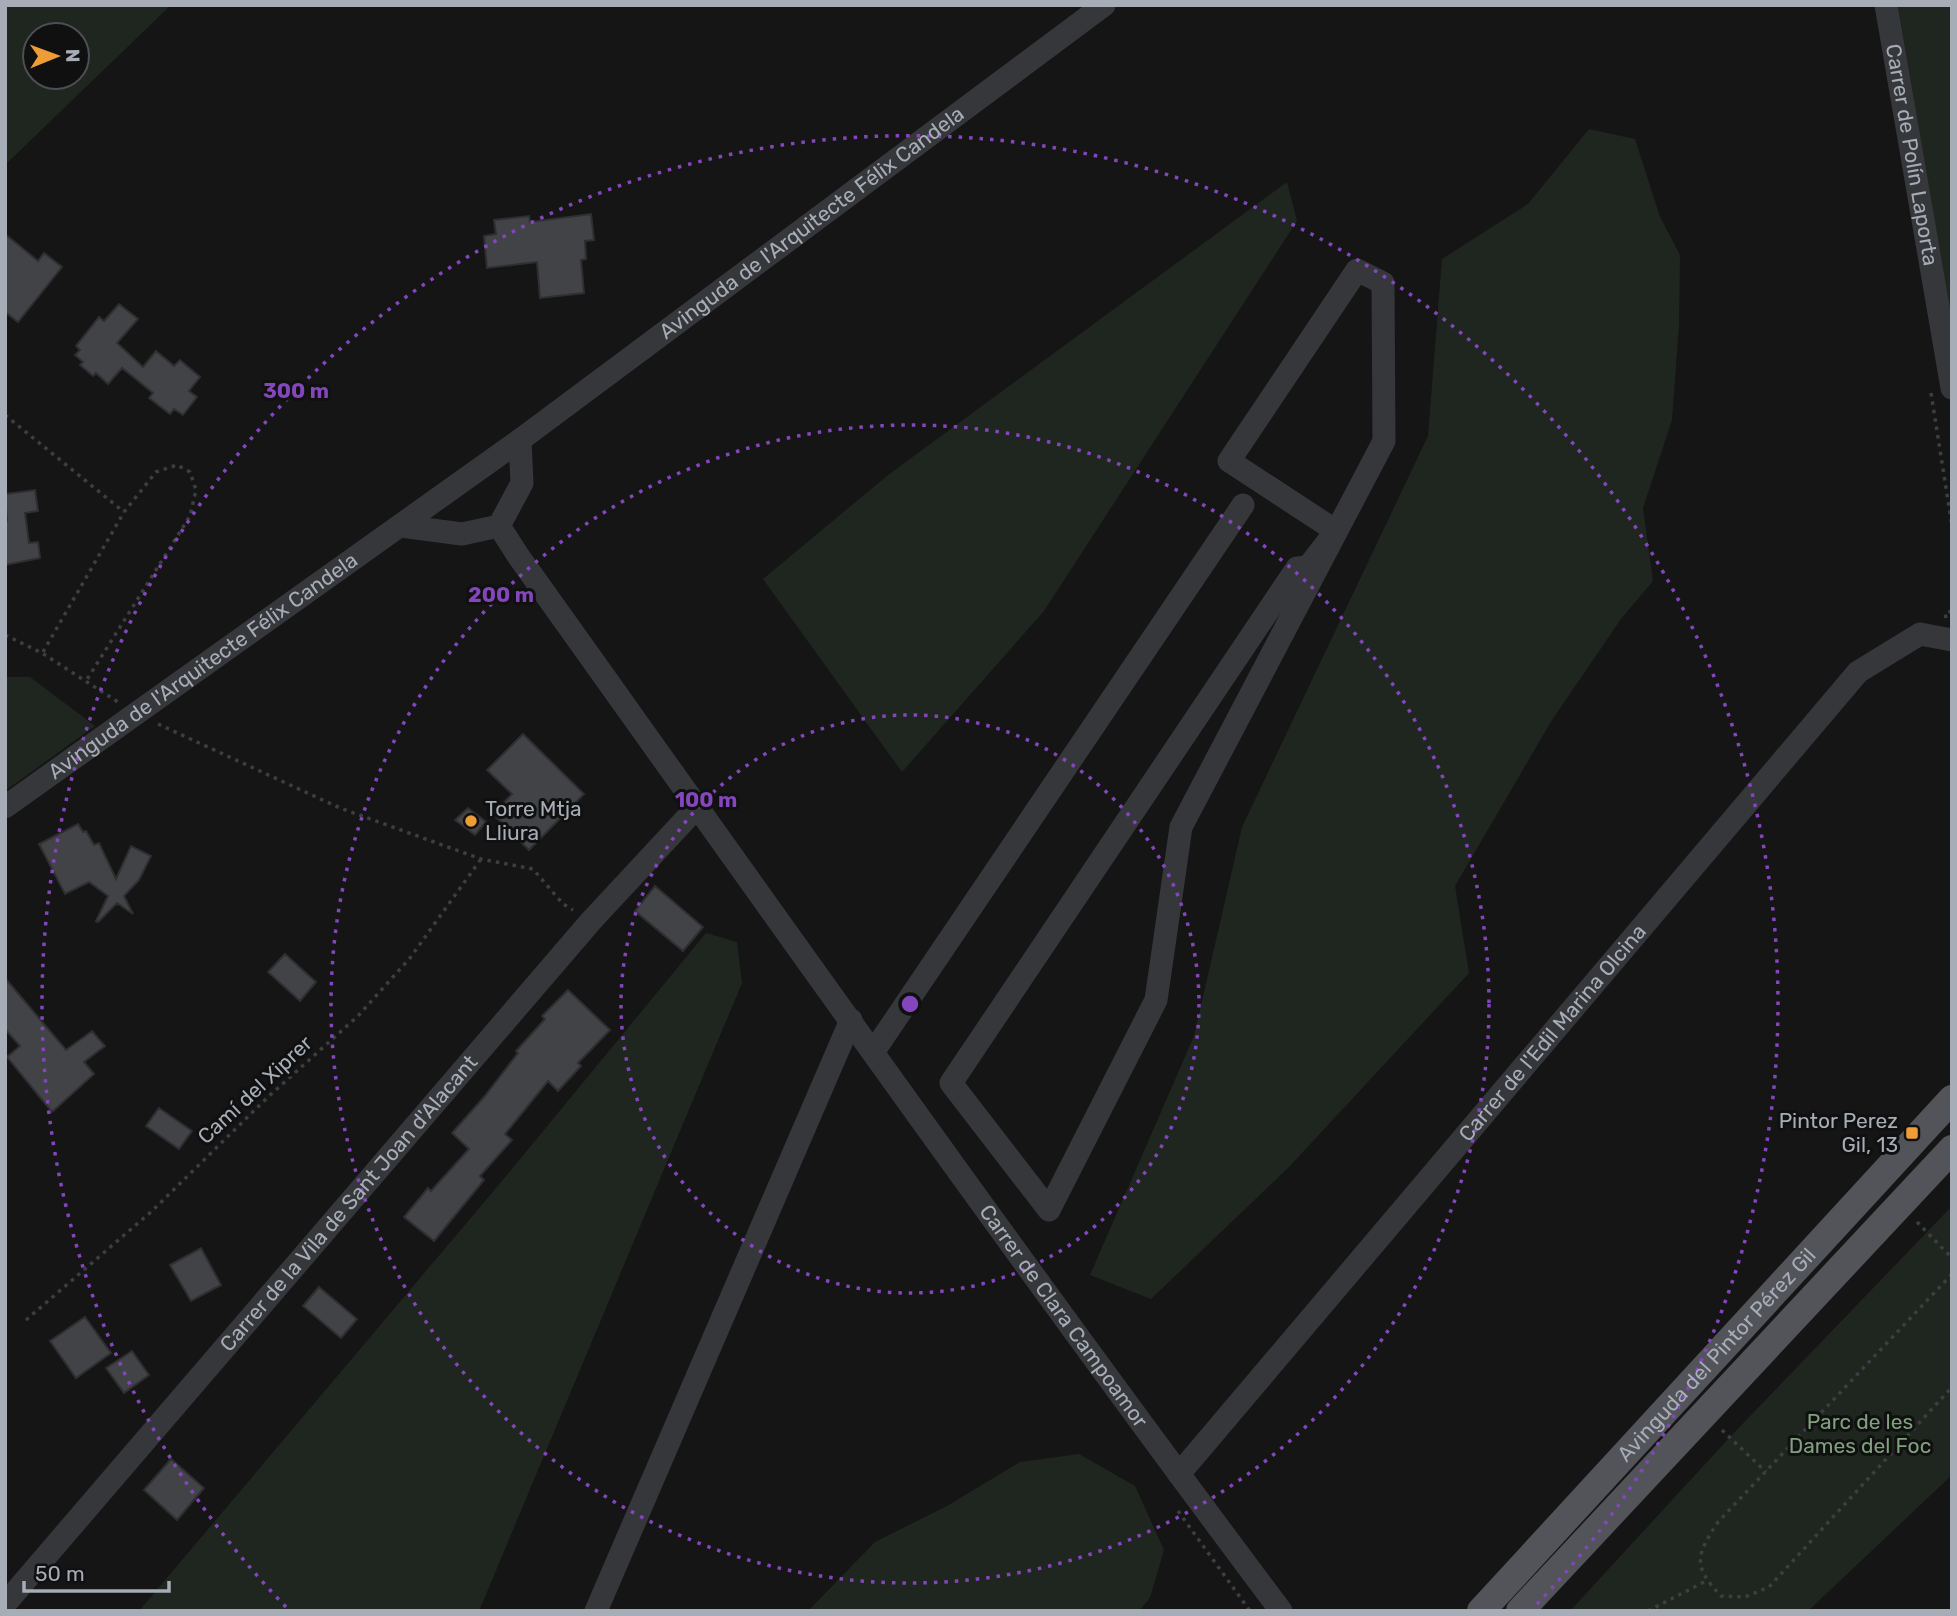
<svg xmlns="http://www.w3.org/2000/svg" width="1957" height="1616" font-family="Rubik,sans-serif">
<style>
.green{fill:#1f261f;fill-rule:evenodd}
.building{fill:#414346;stroke:#2f2f32;stroke-width:2}
.lines{fill:none;stroke-linecap:round;stroke-linejoin:round}
.path{stroke:#3c3e42;stroke-width:3.5;stroke-dasharray:3.5 5;stroke-linecap:butt}
.minor{stroke:#36373b;stroke-width:23}
.major{stroke:#52545a;stroke-width:28}
.ring{fill:none;stroke:#8446bd;stroke-width:3.5;stroke-dasharray:3.5 7}
.poi-dot{fill:#ed9c36;stroke:#101011;stroke-width:2.5}
.labels{text-anchor:middle;stroke-width:6;stroke-linejoin:round;paint-order:stroke}
.street-label{font-size:21px;fill:#a7adb6;stroke:#101011}
.poi-label{font-size:21px;fill:#a7adb6;stroke:#101011;text-anchor:start}
.park-label{font-size:21px;fill:#80a17e;stroke:#101011}
.centre{fill:#8446bd;stroke:#101011;stroke-width:3.5}
.ring-label{font-size:21px;text-anchor:middle;font-weight:bold;fill:#8446bd;stroke:#101011;stroke-width:6;stroke-linejoin:round;paint-order:stroke}
</style>
<rect width="100%" height="100%" fill="#151516"/>
<path class="green" d="M5 5H171L5 165ZM77 35V77H35V35Z
M1898 5H1952V327Z
M1589 129 1635 139 1660 217 1680 255 1679 325 1672 420 1643 508 1653 581 1621 619 1552 720 1455 886 1469 973 1289 1167 1151 1299 1090 1275 1194 1036 1242 827 1428 436 1442 259 1528 204Z
M1287 182 1297 221 1044 611 902 772 763 579 888 475Z
M5 677H30L95 726 5 791Z
M706 933 737 942 742 983 479 1611H139L507 1175Z
M1952 1206V1475L1808 1611H1570L1730 1437Z
M1079 1454 1135 1486 1164 1550 1150 1598 1139 1611H808L875 1542 947 1506 1020 1462Z"/>
<path class="building" d="M591 214 594 240 585 241 586 259 581 260 584 293 540 298 537 262 487 268 484 236 496 234 494 220 529 216 530 222Z
M5 234 38 261 44 253 62 267 18 322 5 312Z
M119 304 138 319 117 343 143 367 156 351 174 366 180 360 200 377 189 391 197 397 183 415 174 409 170 414 149 398 153 393 122 368 108 384 96 373 93 376 80 365 83 362 75 355 80 350 76 346 99 317 104 321Z
M35 490 38 511 25 513 29 543 38 542 40 558 5 565V522L7 521 5 494Z
M523 734 584 794 529 850 493 814 512 794 487 770Z
M468 808 486 822 475 835 455 820Z
M78 824 83 832 86 831 94 845 99 843 116 879 131 846 151 856 139 880 124 896 133 914 117 903 98 922 96 921 108 896 89 882 65 894 39 844Z
M655 886 703 927 683 951 635 911Z
M285 954 316 982 300 1001 268 972Z
M5 978 66 1050 92 1031 105 1046 84 1062 94 1074 52 1112 7 1057 20 1046 5 1029Z
M568 990 610 1030 578 1063 581 1066 558 1091 548 1081 505 1134 512 1140 480 1176 484 1180 434 1241 404 1217 428 1188 431 1191 469 1149 452 1133 484 1097 518 1053 516 1051 545 1019 542 1016Z
M159 1108 192 1131 179 1149 146 1126Z
M201 1248 221 1285 191 1301 170 1265Z
M319 1287 357 1319 341 1338 303 1306Z
M85 1317 111 1353 76 1378 50 1341Z
M132 1351 149 1375 124 1393 106 1368Z
M171 1459 204 1488 177 1520 144 1490Z"/>
<g class="lines">
<path class="path" d="M1931 393 1952 526
M5 415 124 512
M1946 618 1945 613 1952 611
M5 635 42 653 118 702
M43 652 124 512 156 472 177 465 190 472 196 490 190 516 86 681
M158 724 340 808 481 859 533 869 563 904 573 910
M1917 1222 1952 1258
M1952 1274 1718 1522C1696 1556 1692 1565 1721 1596L1745 1597 1769 1587 1952 1387
M26 1320 152 1211 268 1097 358 1016 410 958 481 859
M1722 1430 1766 1472
M1178 1511 1250 1611
M1648 1611 1706 1581"/>
<g class="minor">
<path id="s1" d="M1886 5 1952 388"/>
<path d="M1357 270 1383 283 1384 441 1181 827 1156 1000 1049 1210 951 1083 1297 568 1308 567 1336 531 1229 461Z"/>
<path d="M401 526 462 534 499 526 522 483 520 440"/>
<path id="s2" d="M499 526 519 557C771 910 1021 1264 1281 1611"/>
<path id="s3" d="M5 807 520 440 1104 5"/>
<path d="M874 1051 1243 505"/>
<path id="s4" d="M1179 1474 1858 672 1920 634 1952 640"/>
<path id="s5" d="M5 1604 591 921 697 807"/>
<path d="M596 1611 851 1020"/>
</g>
<g class="major">
<path id="s6" d="M1481 1611 1952 1099"/>
<path d="M1520 1611 1952 1149"/>
</g>
</g>
<g class="ring">
<circle cx="910" cy="1004" r="289"/>
<circle cx="910" cy="1004" r="579"/>
<path d="M286 1607A868 868 0 1 1 1534 1607"/>
</g>
<g class="poi-dot">
<circle cx="471" cy="821" r="7"/>
<rect x="1905" y="1126" width="14" height="14" rx="3.5"/>
</g>
<g class="labels">
<g class="street-label">
<text dy="7" stroke="none"><textPath href="#s1" startOffset="152">Carrer de Polín Laporta</textPath></text>
<text dy="7" stroke="none"><textPath href="#s3" startOffset="996">Avinguda de l'Arquitecte Félix Candela</textPath></text>
<text dy="7" stroke="none"><textPath href="#s3" startOffset="243">Avinguda de l'Arquitecte Félix Candela</textPath></text>
<text dy="7" stroke="none"><textPath href="#s4" startOffset="578">Carrer de l'Edil Marina Olcina</textPath></text>
<text transform="translate(255 1090) rotate(-43)" y="7">Camí del Xiprer</text>
<text dy="7" stroke="none"><textPath href="#s5" startOffset="528">Carrer de la Vila de Sant Joan d'Alacant</textPath></text>
<text dy="7" stroke="none"><textPath href="#s2" startOffset="971">Carrer de Clara Campoamor</textPath></text>
<text dy="7" stroke="none"><textPath href="#s6" startOffset="348">Avinguda del Pintor Pérez Gil</textPath></text>
</g>
<g class="poi-label">
<text x="485" y="816">Torre Mtja<tspan x="485" dy="24">Lliura</tspan></text>
<text x="1898" y="1128" text-anchor="end">Pintor Perez<tspan x="1898" dy="24">Gil, 13</tspan></text>
</g>
<g class="park-label">
<text x="1860" y="1429">Parc de les<tspan x="1860" dy="24">Dames del Foc</tspan></text>
</g>
</g>
<circle cx="910" cy="1004" r="10" class="centre"/>
<g class="ring-label">
<text x="296" y="398">300 m</text>
<text x="501" y="602">200 m</text>
<text x="706" y="807">100 m</text>
</g>
<rect width="1957" height="1616" fill="none" stroke="#a7adb6" stroke-width="14"/>
<g transform="translate(56 56) rotate(89)"><circle r="33" fill="#101011" stroke="#4c4f53" stroke-width="2"/>
<path d="M0-5L12 26L0 18L-12 26Z" fill="#ed9c36"/>
<text y="-10" font-size="19" font-weight="bold" text-anchor="middle" fill="#a7adb6">N</text>
</g>
<path d="M24 1581v10h145v-10" fill="none" stroke="#a7adb6" stroke-width="3.5"/>
<text x="35" y="1581" font-size="21" fill="#a7adb6" stroke="#101011" stroke-width="5" paint-order="stroke">50 m</text>
</svg>
